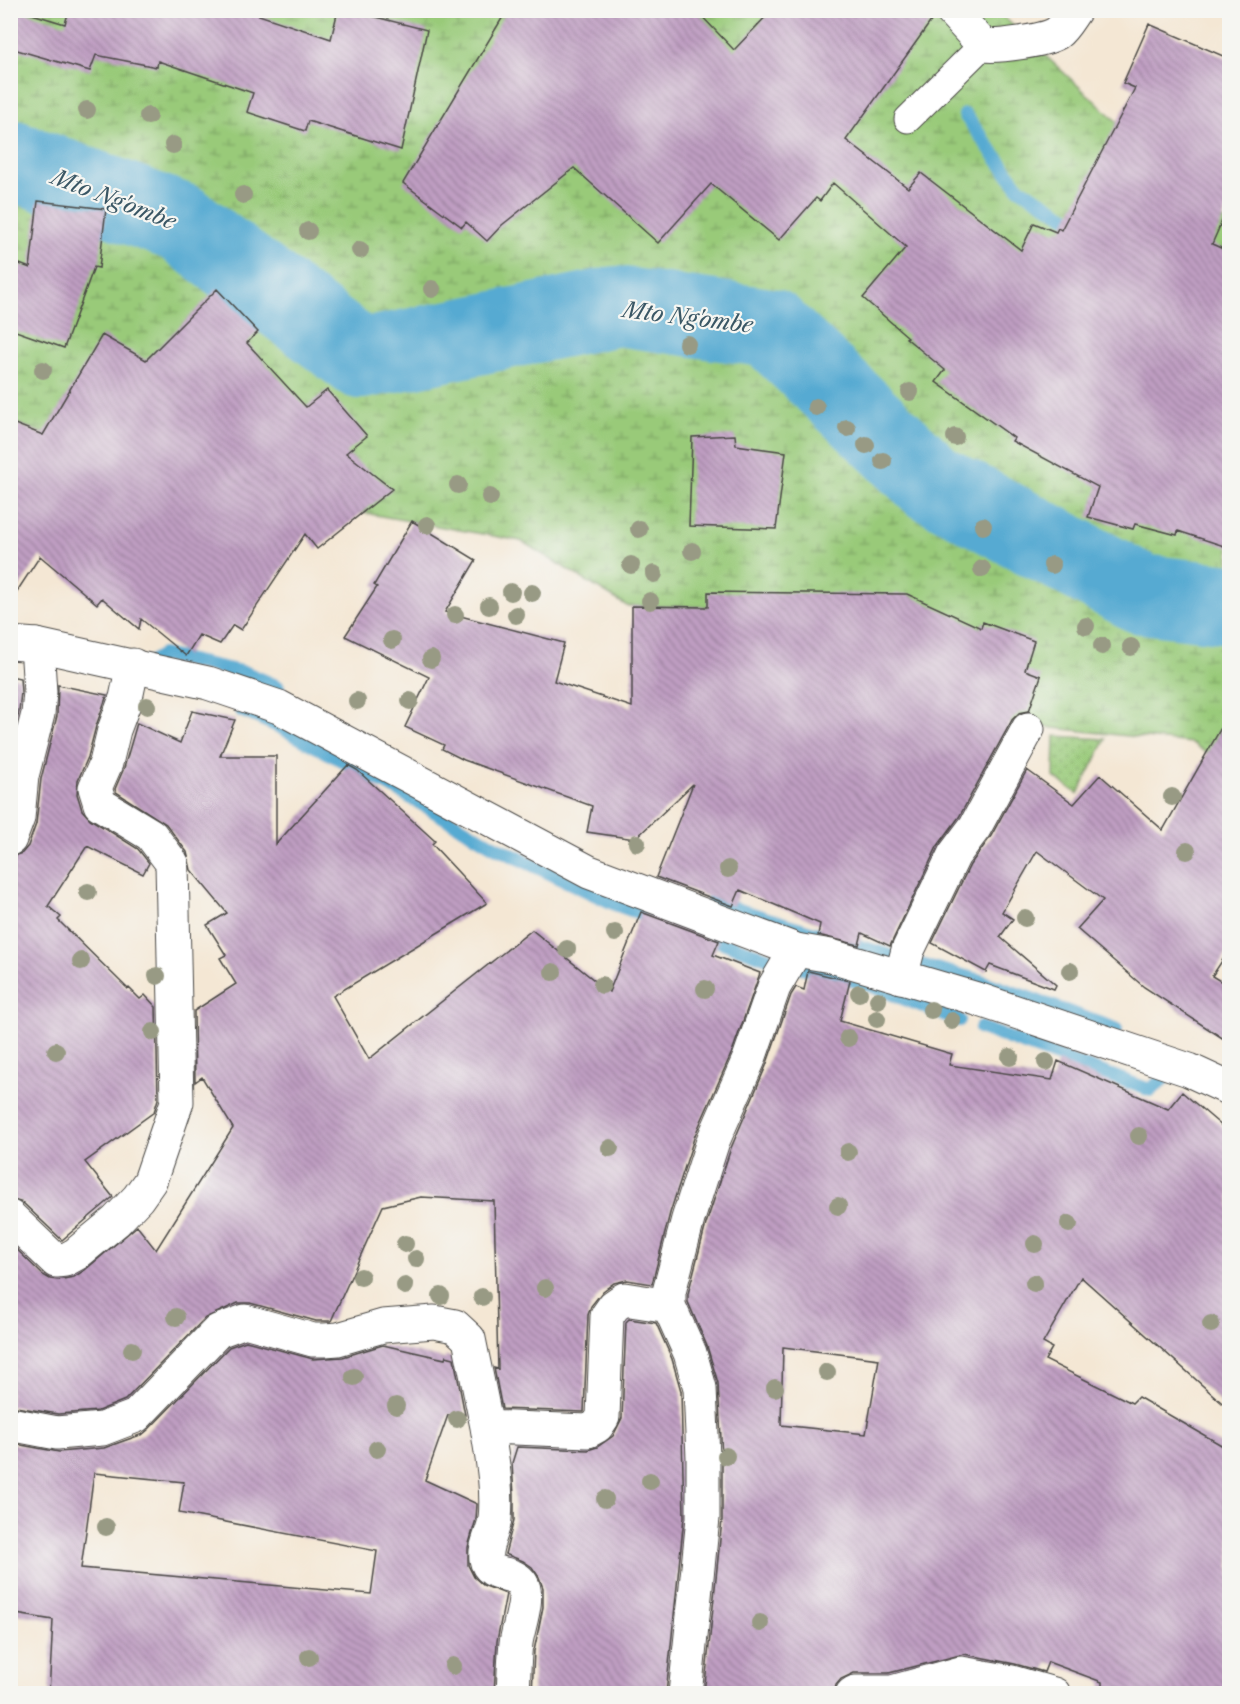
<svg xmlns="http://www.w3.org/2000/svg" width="1240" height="1704" font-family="'Libre Caslon Text',serif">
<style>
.grass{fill:url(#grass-dots);stroke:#627a52;stroke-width:1.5}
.wetland{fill:url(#wetland-marsh);stroke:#627a52;stroke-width:1.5}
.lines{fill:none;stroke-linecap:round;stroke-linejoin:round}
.stream{stroke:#56aad2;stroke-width:14}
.river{stroke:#56aad2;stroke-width:80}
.building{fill:url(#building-back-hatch);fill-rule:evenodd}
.service-casing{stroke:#494744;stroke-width:29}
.minor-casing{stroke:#494744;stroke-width:35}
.tertiary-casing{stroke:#494744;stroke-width:35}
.service{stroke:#fff;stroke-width:27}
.minor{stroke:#fff;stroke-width:33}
.tertiary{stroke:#fff;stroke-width:33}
.tree{fill:#989a84}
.labels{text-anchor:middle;stroke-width:4.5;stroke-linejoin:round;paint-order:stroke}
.water-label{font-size:22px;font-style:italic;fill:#3a5765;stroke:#f6f6f2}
</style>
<defs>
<pattern id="grass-dots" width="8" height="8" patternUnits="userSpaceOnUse" patternTransform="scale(1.5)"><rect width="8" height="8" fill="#99ca79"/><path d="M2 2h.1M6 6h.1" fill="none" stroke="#7da463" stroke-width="1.8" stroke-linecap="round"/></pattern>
<pattern id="wetland-marsh" width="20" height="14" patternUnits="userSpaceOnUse" patternTransform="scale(1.5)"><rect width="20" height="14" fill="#99ca79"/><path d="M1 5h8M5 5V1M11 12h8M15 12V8" fill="none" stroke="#7da463"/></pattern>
<pattern id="building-back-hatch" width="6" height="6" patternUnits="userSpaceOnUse" patternTransform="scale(1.5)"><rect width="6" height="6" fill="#bf9ec2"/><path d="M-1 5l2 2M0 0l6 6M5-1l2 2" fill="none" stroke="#9b819e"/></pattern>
</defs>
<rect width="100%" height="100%" fill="#f6f6f2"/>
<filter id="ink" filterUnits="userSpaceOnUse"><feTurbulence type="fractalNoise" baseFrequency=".0167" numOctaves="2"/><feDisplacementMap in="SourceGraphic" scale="12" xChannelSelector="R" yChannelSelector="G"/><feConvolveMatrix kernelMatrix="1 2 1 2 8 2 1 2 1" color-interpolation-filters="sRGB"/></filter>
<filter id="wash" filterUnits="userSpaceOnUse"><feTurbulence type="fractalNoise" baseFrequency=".008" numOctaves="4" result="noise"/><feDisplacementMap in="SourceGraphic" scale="24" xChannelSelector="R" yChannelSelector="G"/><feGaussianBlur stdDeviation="1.35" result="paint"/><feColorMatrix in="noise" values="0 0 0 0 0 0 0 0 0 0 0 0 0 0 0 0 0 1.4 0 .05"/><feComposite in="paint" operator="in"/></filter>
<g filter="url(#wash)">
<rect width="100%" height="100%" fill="#f4e7d4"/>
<path class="grass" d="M1055 736 1106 739 1078 794 1054 777Z"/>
<path class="wetland" d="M10 11H997L1229 225V769L1192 743 954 717 749 607 627 606 521 541 157 476 11 421Z"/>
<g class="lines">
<path class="stream" d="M965 115 1019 188 1083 227
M148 664 163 655 246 673 278 687
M241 710 280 727 398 790 495 847 579 887 617 905 773 960
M712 902 897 958
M913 963 978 980 1116 1029
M790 964 864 983 959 1020
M981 1028 1150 1090 1176 1068"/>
<path class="river" d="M10 159 181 223 361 359 617 306 770 328 932 482 1142 594 1230 604"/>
</g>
<g id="blocks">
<path class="building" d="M10 10H19L65 24 69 10H244L331 39 338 10H348L427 30 401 150 308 121 305 131 247 112 253 93 158 61 157 67 96 55 90 71 10 48Z
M507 10H696L734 50 772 10H933L934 17 846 140 908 188 921 173 1021 250 1034 223 1056 232 1058 228 1061 230 1135 88 1123 83 1149 24 1230 59V203L1212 244 1230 252V548L1178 531 1177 535 1135 524 1133 529 1088 517 1098 487 1012 441 1014 438 936 382 945 370 906 338 908 337 863 298 906 247 833 183 820 201 816 198 779 240 711 184 658 243 574 168 502 225 487 241 466 222 462 227 403 183Z
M38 201 106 209 99 268 94 267 64 348 10 329V281L17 263 30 268Z
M217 289 258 332 247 343 306 407 327 390 367 436 346 453 392 489 317 549 305 534 241 630 233 625 220 644 199 635 186 656 141 619 139 629 102 598 97 604 40 556 10 602V422L43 435 102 335 146 360Z
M735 435 736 445 786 452 776 529 689 526 692 437Z
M412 521 476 560 445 612 564 643 554 681 632 707V606L708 607V592L907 594 981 628 983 622 1034 641 1025 670 1041 676 1029 711 1019 713 1012 720 959 817 937 847 890 946 862 933 859 945 818 935 820 924 740 890 733 906 656 877 693 784 635 839 587 832 592 806 464 760 442 749 444 745 405 727 429 677 345 636 377 587 374 585Z
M10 676 20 678 21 692 19 711 10 746Z
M58 685 107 695 96 726 88 757 78 780 77 794 82 810 90 819 138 849 149 863 143 874 87 846 48 906 61 917 58 920 128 989 129 988 140 999 145 995 156 1007 158 1099 154 1112 85 1162 113 1197 62 1240 23 1203 10 1199V857L22 853 28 846 36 824 41 779 57 716Z
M192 711 235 720 220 756H276V844L348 765 357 770 435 841 432 844 487 903 333 996 369 1059 532 930 609 992 641 912 719 941 713 955 760 973 732 1052 695 1135 670 1213 652 1284 627 1280 614 1283 603 1291 591 1306 588 1315 584 1412 502 1409 494 1368 498 1369 494 1201 421 1197 383 1206 331 1321H316L250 1303H238L205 1318 125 1400 98 1411 58 1414 10 1406V1243L43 1275 50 1279 58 1280 74 1277 85 1270 137 1226 156 1250 233 1128 202 1077 195 1082 194 1011 236 984 220 958 226 955 207 925 227 913 191 870 187 852 166 824 116 792 115 789 124 768 137 723 180 743Z
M1230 712V949L1212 976 1230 987V1043L1144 987 1077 929 1103 900 1037 851 1002 912 1013 919 1000 937 1056 985 1054 989 990 965 986 972 932 943 970 865 991 836 1027 770 1074 804 1100 775 1163 830Z
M808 971 850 981 840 1021 952 1054 949 1065 1052 1080 1058 1061 1168 1109 1182 1092 1230 1133V1410L1081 1277 1043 1343 1052 1348 1045 1360 1132 1403 1138 1397 1230 1450V1694H1131L1102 1690V1682L1048 1662 1044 1672 1015 1664 964 1654 889 1673H854L841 1679 836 1685 834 1694H704L722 1520V1457L718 1383 707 1346 688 1302V1294L706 1224 731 1148 766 1066 791 995 796 987 804 990ZM783 1347 879 1359 866 1434 781 1425Z
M629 1319 656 1323 672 1359 681 1391 684 1517 666 1694 596 1692 595 1694H532L534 1651 543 1607V1588L539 1577 532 1567 523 1561 505 1554 514 1520V1495L512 1463 517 1447 588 1450 597 1447 613 1436 622 1418 626 1322Z
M246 1341 313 1359 343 1357 383 1345 445 1359 446 1356 454 1358 465 1415H448L425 1480 477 1504 476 1519 468 1547V1565L474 1577 483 1585 506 1594 497 1641 494 1694H49L53 1620 10 1613V1443L59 1452 104 1448 143 1434 149 1429 229 1347ZM94 1473 184 1482 179 1513 377 1551 371 1594 81 1568Z"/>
</g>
</g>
<g filter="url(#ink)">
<use href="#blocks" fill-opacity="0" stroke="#494744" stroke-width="1.5"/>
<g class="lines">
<defs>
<path id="service" d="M908 119 983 45"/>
<path id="minor" d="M951 10 983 45C998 47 1044 41 1057 33 1064 28 1070 17 1075 10
M10 839 18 818 22 776 38 714 40 692 37 645
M901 977 908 950 954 855 975 827 1028 729
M10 1217 56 1261 65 1260 76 1254 116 1221 138 1198 150 1181 177 1102 172 863 151 835 100 804 95 788 106 763 114 730 126 698 133 665
M10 1424 57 1433 102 1429 136 1416 218 1331 245 1321 313 1340H325L338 1339 383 1326 434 1322 455 1326 469 1339 487 1427 588 1431 597 1426 603 1417 607 1316 614 1306 624 1299 669 1306
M487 1427C492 1458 498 1488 495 1519 493 1532 484 1547 486 1559 489 1578 514 1570 522 1584 530 1597 518 1628 516 1643 514 1659 514 1677 513 1694
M685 1694 703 1518V1458L700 1388 690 1353 669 1306V1292L688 1219 713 1141 749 1059 774 987 796 950
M852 1694 855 1692H892L961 1673 1012 1682 1054 1694"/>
<path id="tertiary" d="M10 643 37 645 208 683 279 707 589 872 796 950 831 956 977 999 1189 1070 1230 1089"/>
</defs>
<use href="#service" class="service-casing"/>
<use href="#minor" class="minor-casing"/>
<use href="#tertiary" class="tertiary-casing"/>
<use href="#service" class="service"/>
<use href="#minor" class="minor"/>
<use href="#tertiary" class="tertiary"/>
</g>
<g class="tree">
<circle cx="87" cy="110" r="9"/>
<circle cx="148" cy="116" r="9"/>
<circle cx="173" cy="145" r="9"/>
<circle cx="243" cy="195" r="9"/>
<circle cx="308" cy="231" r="9"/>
<circle cx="360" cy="250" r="9"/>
<circle cx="432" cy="289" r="9"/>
<circle cx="687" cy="344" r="9"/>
<circle cx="43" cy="370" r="9"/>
<circle cx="910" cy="392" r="9"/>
<circle cx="816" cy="407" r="9"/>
<circle cx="847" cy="428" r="9"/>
<circle cx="955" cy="437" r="9"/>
<circle cx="866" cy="445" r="9"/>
<circle cx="883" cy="461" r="9"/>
<circle cx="458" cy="485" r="9"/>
<circle cx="490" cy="497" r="9"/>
<circle cx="427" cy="525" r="9"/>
<circle cx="983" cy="526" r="9"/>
<circle cx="639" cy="529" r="9"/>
<circle cx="692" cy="551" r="9"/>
<circle cx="631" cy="565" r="9"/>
<circle cx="1052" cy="565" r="9"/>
<circle cx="982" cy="569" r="9"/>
<circle cx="654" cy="574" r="9"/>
<circle cx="511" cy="592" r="9"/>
<circle cx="532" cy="593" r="9"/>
<circle cx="650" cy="601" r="9"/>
<circle cx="489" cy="606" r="9"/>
<circle cx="455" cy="615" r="9"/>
<circle cx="516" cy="615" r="9"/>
<circle cx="1086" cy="626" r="9"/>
<circle cx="392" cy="640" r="9"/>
<circle cx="1102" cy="646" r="9"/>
<circle cx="1131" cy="647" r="9"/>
<circle cx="431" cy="659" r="9"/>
<circle cx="357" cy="701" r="9"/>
<circle cx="410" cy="701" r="9"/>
<circle cx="147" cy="706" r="9"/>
<circle cx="1172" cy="797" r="9"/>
<circle cx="637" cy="843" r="9"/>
<circle cx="1187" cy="851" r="9"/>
<circle cx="728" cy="869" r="9"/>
<circle cx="88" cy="892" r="9"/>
<circle cx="1025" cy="918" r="9"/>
<circle cx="615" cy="933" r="9"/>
<circle cx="567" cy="949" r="9"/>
<circle cx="81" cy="961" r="9"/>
<circle cx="1070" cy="971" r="9"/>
<circle cx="553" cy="972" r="9"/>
<circle cx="157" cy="976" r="9"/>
<circle cx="602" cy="985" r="9"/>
<circle cx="705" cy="989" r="9"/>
<circle cx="859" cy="993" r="9"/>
<circle cx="878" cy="1000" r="9"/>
<circle cx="931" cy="1010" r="9"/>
<circle cx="877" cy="1019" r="9"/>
<circle cx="952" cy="1021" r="9"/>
<circle cx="153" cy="1032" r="9"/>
<circle cx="848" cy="1038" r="9"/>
<circle cx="56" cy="1051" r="9"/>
<circle cx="1010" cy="1057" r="9"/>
<circle cx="1046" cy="1062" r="9"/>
<circle cx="1139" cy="1136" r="9"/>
<circle cx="610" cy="1148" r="9"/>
<circle cx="848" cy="1152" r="9"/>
<circle cx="838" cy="1206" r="9"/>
<circle cx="1069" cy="1224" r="9"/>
<circle cx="405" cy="1244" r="9"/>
<circle cx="1035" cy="1244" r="9"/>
<circle cx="416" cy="1259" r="9"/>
<circle cx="361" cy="1277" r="9"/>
<circle cx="1034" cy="1283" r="9"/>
<circle cx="405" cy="1286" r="9"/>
<circle cx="545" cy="1288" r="9"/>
<circle cx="441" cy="1296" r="9"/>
<circle cx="482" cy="1297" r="9"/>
<circle cx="176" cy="1317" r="9"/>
<circle cx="1211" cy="1324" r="9"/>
<circle cx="132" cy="1350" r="9"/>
<circle cx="827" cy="1372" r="9"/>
<circle cx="354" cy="1377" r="9"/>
<circle cx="775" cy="1388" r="9"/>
<circle cx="396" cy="1406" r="9"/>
<circle cx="457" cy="1419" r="9"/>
<circle cx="377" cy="1449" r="9"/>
<circle cx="726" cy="1456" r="9"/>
<circle cx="650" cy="1481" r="9"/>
<circle cx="605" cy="1499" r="9"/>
<circle cx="106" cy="1527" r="9"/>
<circle cx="760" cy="1623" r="9"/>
<circle cx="309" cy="1657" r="9"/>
<circle cx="453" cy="1666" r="9"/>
</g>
</g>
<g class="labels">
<g class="water-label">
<text transform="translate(114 199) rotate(21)" y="8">Mto Ng'ombe</text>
<text transform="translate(688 317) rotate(7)" y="8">Mto Ng'ombe</text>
</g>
</g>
<rect width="1240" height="1704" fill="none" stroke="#f6f6f2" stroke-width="36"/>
</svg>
